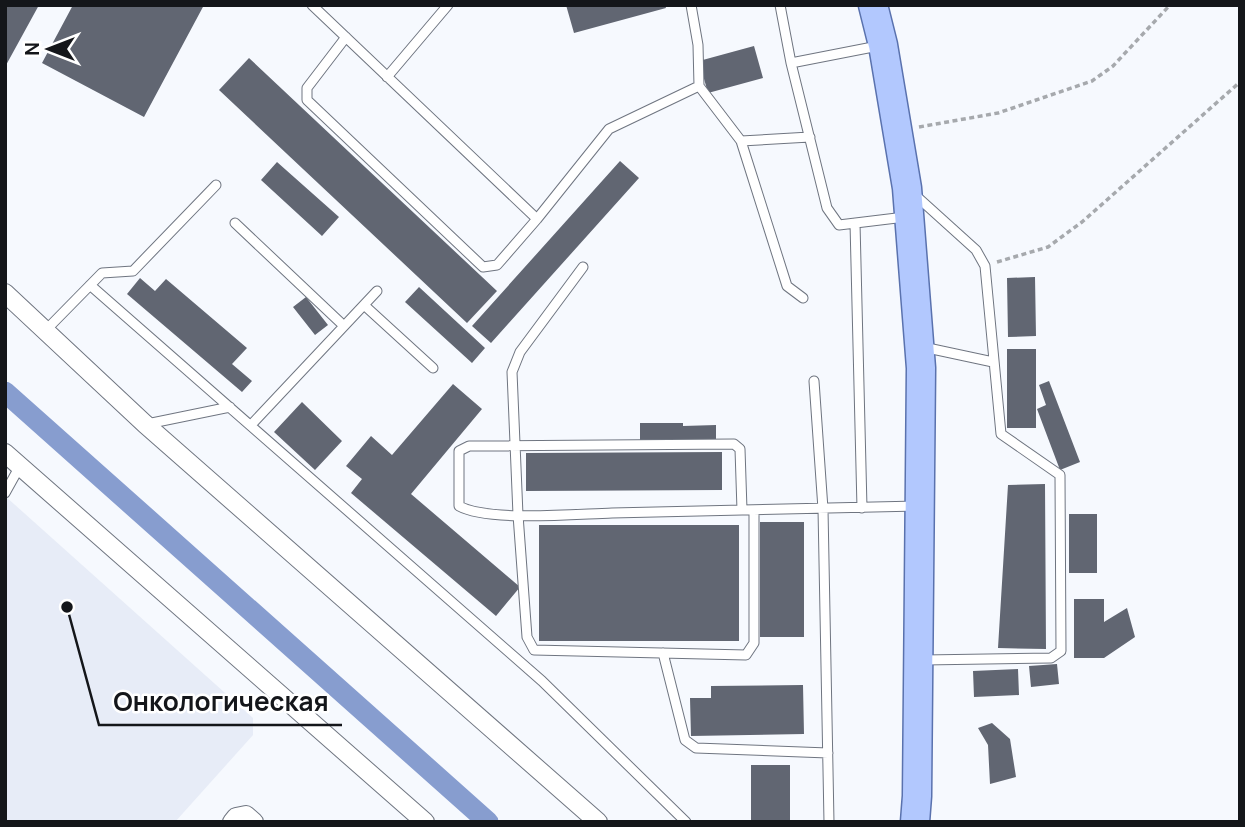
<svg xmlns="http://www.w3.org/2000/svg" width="1245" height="827" font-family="Manrope,sans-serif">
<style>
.built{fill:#e7ecf7}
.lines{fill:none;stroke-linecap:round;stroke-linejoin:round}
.canal{stroke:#879dcf;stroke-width:21}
.building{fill:#616672}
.service-casing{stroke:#6f7580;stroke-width:11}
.minor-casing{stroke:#6f7580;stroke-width:20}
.primary-casing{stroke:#5a72ae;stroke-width:31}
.path{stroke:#a6a9ad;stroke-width:3.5;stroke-dasharray:5 3.5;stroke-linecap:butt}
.service{stroke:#fff;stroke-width:9}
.minor{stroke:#fff;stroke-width:18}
.primary{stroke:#b2c8fe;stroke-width:28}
.leader{fill:none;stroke:#14161a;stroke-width:2.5}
.callout-dot{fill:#14161a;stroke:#fff;stroke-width:2.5}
.callout-label{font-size:26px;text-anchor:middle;font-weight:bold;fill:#14161a;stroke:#fff;stroke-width:5;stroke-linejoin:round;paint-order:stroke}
</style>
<rect width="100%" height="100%" fill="#f6f9fe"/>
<path class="built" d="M5 496 253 718V735L175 822H5Z"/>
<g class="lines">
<path class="canal" d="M5 392 488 822"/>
</g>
<path class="building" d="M5 5H39L5 67Z
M73 5H204L144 117 42 63Z
M566 5H665L666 8 574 33Z
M754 46 763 78 708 93 699 61Z
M249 58 497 291 467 323 219 90Z
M620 161 639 178 491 343 472 326Z
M277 162 339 217 322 236 261 180Z
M1035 277 1036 336 1008 337 1007 278Z
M140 278 155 291 166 279 247 348 232 364 252 381 242 392 127 294Z
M419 287 485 348 472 363 405 302Z
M306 297 328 325 315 335 293 307Z
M1007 349H1036V428H1007Z
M1049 381 1080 462 1060 470 1037 409 1046 405 1039 385Z
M453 384 482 409 411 494 520 587 496 616 351 493 362 479 346 466 371 436 392 455Z
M302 402 342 441 315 470 274 432Z
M640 423H683V426L716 425V439H684V443L640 444Z
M722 452V490L526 491V453Z
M1045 484 1046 649 998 648 1008 485Z
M1069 514H1097V573H1069Z
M760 522H804V637H760Z
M539 525H739V641H539Z
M1074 599H1104V622L1127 608 1135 637 1104 658H1074Z
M1057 664 1059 684 1031 687 1029 666Z
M1018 669 1019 695 974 697 973 671Z
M803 685 804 734 691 736 690 698H711V686Z
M992 723 1010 739 1016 777 990 784 988 745 978 728Z
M751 765H790V822H751Z"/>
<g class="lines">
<defs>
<path id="service" d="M312 5 537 219 609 129 699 86
M691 5 698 45 699 86 741 141 787 286 803 298
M780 5 791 63 827 208 839 225 905 217
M346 37 307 88V100L483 267 497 265 537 219
M791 63 878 46
M387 77 448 5
M741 141 810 137
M914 194 976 250 985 266 1001 434 1060 475 1061 651 1051 658 924 660
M235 223 344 326
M855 223 862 508
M583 267 520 352 512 372 518 515 527 637 534 650 746 655 754 643V510
M90 285 542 681 686 822
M364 305 433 368
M46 330 102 273 133 271 216 185
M923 347 993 362
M814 381 823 509 829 822
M147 424 230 407
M251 425 377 291
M5 493 20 466
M742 510 740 449 734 444 469 446 459 451V506C488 522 575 514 612 513 714 511 816 509 918 506
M663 653 685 740 696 748 828 753"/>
<path id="minor" d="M5 293 145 424 598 822
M5 453 425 822
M232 822 236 817 246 815 254 822"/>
<path id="primary" d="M873 5 883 45 907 188 921 368 917 796 915 822"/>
</defs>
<use href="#service" class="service-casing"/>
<use href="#minor" class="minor-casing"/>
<use href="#primary" class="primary-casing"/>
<path class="path" d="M919 127 998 113 1092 81 1113 66 1170 5
M997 262 1048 247 1082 222 1240 82"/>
<use href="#service" class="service"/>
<use href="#minor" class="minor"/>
<use href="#primary" class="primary"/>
</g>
<path class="leader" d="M67 607L99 725H342"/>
<circle class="callout-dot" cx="67" cy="607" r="7"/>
<g class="callout-label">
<text x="221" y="711">Онкологическая</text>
</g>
<rect width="1245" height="827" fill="none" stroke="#14161a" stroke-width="14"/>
<g transform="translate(49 49) rotate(270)" stroke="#ffffff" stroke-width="5" paint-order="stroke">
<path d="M0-5L12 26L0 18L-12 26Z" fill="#14161a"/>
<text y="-10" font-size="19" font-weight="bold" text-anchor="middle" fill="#14161a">N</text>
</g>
</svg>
